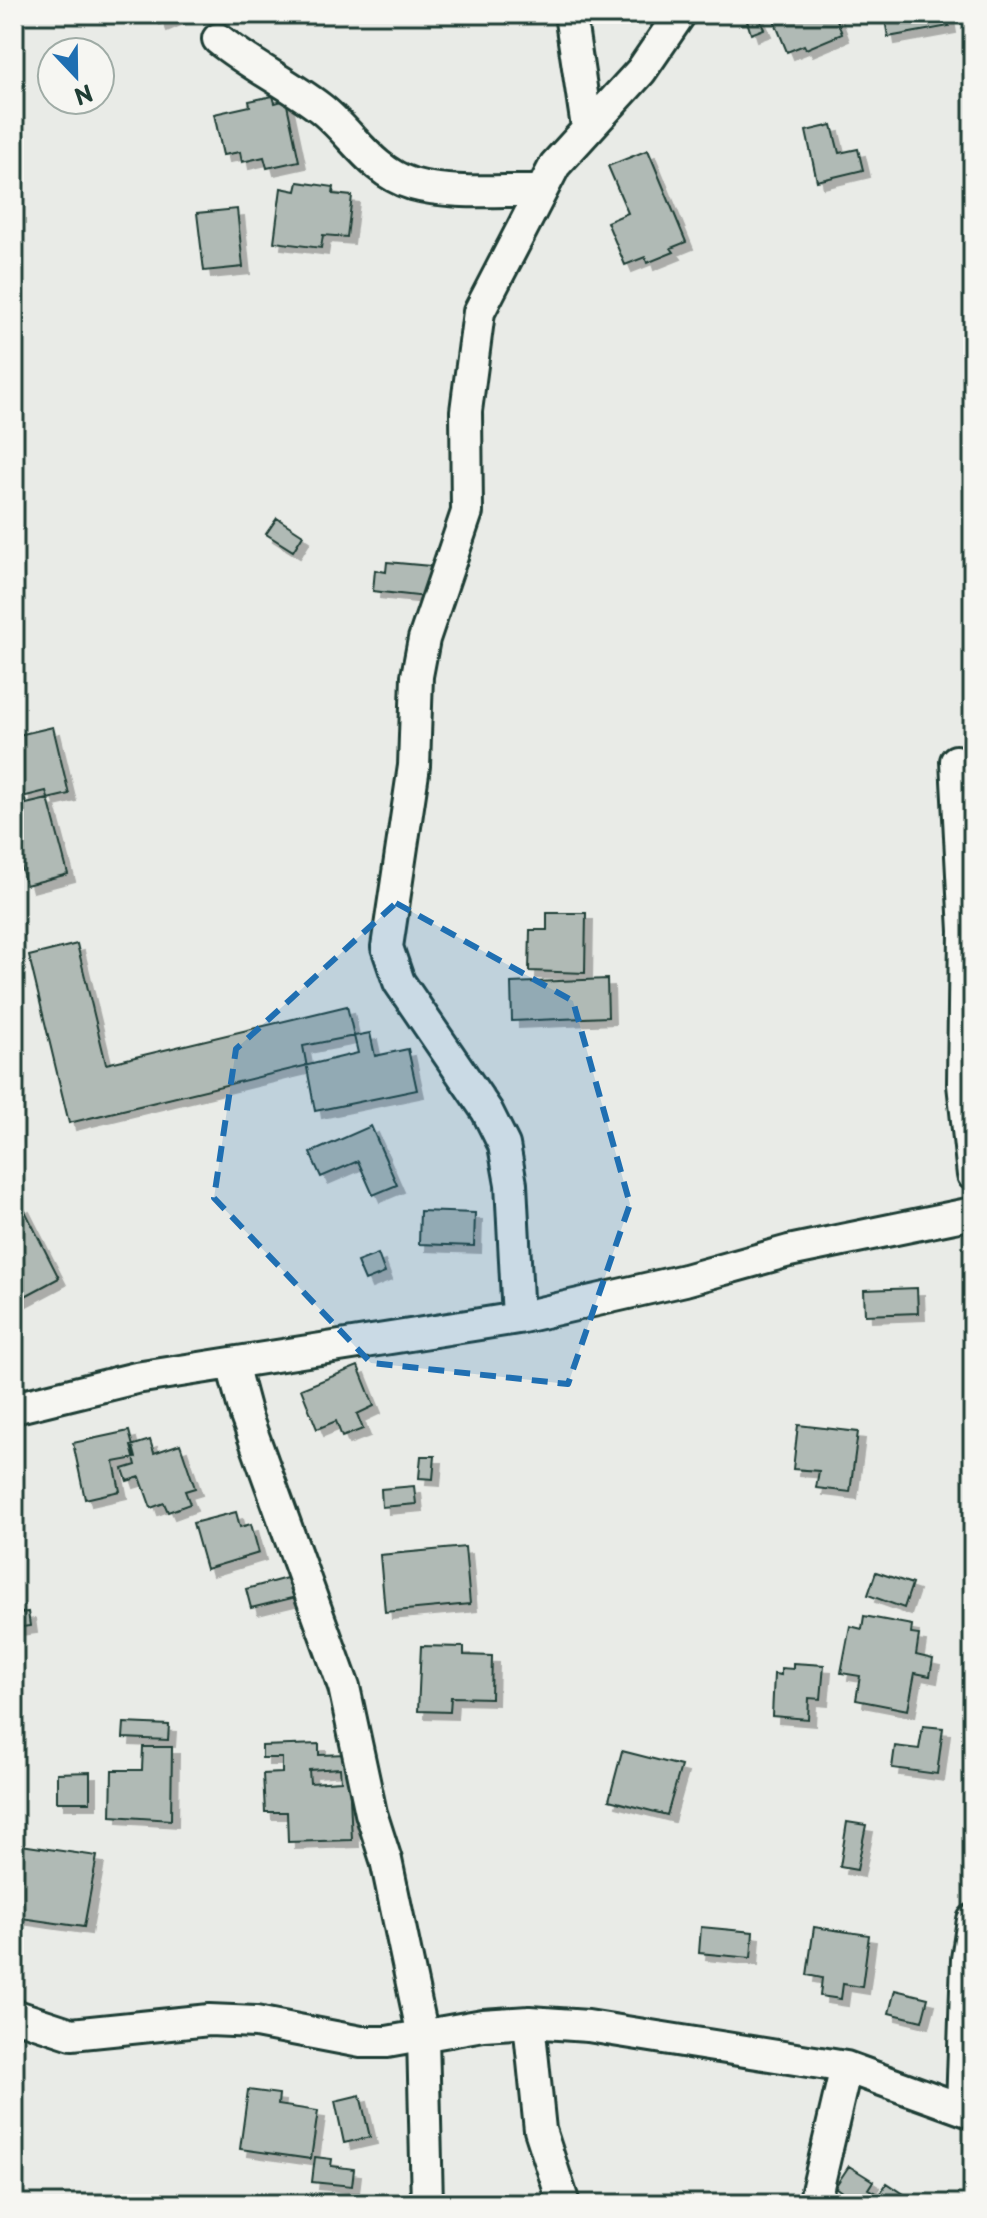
<svg xmlns="http://www.w3.org/2000/svg" width="987" height="2218" font-family="'Playpen Sans',sans-serif">
<style>
.building{fill:#b0bab5;stroke:#1f3d34;stroke-width:2;fill-rule:evenodd;filter:url(#shadow)}
.lines{fill:none;stroke-linecap:round;stroke-linejoin:round}
.minor-casing{stroke:#1f3d34;stroke-width:36}
.minor{stroke:#f6f6f2;stroke-width:30}
.marked{fill:#1f6fb2;fill-opacity:0.2;stroke:#1f6fb2;stroke-width:6;stroke-dasharray:16 10;stroke-linejoin:round}
</style>
<defs>
<filter id="shadow"><feDropShadow dx="7" dy="7" stdDeviation="0" flood-color="#0004"/></filter>
</defs>
<rect width="100%" height="100%" fill="#e9ebe7"/>
<filter id="ink" filterUnits="userSpaceOnUse"><feTurbulence type="fractalNoise" baseFrequency=".0125" numOctaves="2"/><feDisplacementMap in="SourceGraphic" scale="16" xChannelSelector="R" yChannelSelector="G"/><feConvolveMatrix kernelMatrix="1 2 1 2 8 2 1 2 1" color-interpolation-filters="sRGB"/></filter>
<g filter="url(#ink)">
<path class="building" d="M156 14H183L160 24Z
M757 14 764 29 751 34 746 18Z
M835 14 842 34 806 49 804 45 787 52 772 15Z
M884 14H947L949 26 888 37Z
M273 96 275 103 286 100 299 161 267 168 264 157 242 162 240 152 223 155 214 114 250 106 249 101Z
M832 125 839 153 858 149 863 170 817 181 806 131Z
M648 150 686 242 671 248 674 252 647 263 645 257 625 265 607 222 628 213 608 166Z
M298 182 334 187 333 194 352 196 347 237 323 235 321 248 274 242 281 188 296 191Z
M237 209 243 267 204 271 197 213Z
M277 518 303 535 293 551 266 534Z
M387 562 430 566 426 597 373 591 375 570 386 572Z
M53 727 69 794 26 804 14 754V736Z
M46 791 68 874 26 885 14 841V799Z
M547 913H586L585 973 529 971 530 930H547Z
M77 944 106 1064 347 1006 358 1053 69 1123 29 956Z
M607 979 608 1017 512 1021 511 983Z
M370 1033 375 1056 408 1049 417 1090 315 1111 303 1046Z
M371 1126 397 1185 373 1195 358 1161 321 1177 310 1153Z
M22 1205 59 1278 14 1302V1209Z
M420 1211 475 1213 474 1246 419 1244Z
M378 1254 385 1273 365 1281 357 1262Z
M917 1288 918 1313 865 1315 864 1290Z
M358 1366 374 1406 357 1414 363 1429 342 1437 336 1421 317 1429 301 1389Z
M798 1425 858 1432 850 1492 816 1488 819 1471 793 1469Z
M129 1431 136 1458 114 1462 120 1491 85 1499 73 1443Z
M150 1440 154 1453 180 1444 195 1488 185 1491 190 1504 168 1512 164 1503 151 1508 140 1477 127 1481 123 1469 136 1465 131 1446Z
M421 1456H435L433 1479 419 1478Z
M414 1486 416 1504 382 1507 381 1489Z
M236 1512 240 1527 251 1524 259 1553 206 1569 193 1523Z
M465 1547 470 1604 385 1612 380 1555Z
M876 1572 912 1584 904 1608 868 1595Z
M294 1576 300 1596 251 1608 246 1589Z
M28 1612 30 1626 14 1628V1614Z
M864 1616 912 1625 911 1634 919 1635 916 1655 933 1659 930 1676 915 1673 908 1710 856 1700 860 1676 841 1673 850 1626 862 1629Z
M421 1646 464 1647V1655L492 1656 491 1698 451 1697 450 1712 418 1711Z
M793 1663 824 1665 821 1699 809 1698 808 1719 772 1716 774 1674 781 1675V1668L793 1669Z
M124 1723 169 1725 168 1740 123 1738Z
M923 1726 943 1728 937 1774 892 1768 895 1746 919 1749Z
M319 1744V1755L348 1754 352 1840 288 1842 287 1812H265L263 1774 282 1773V1758H262V1746ZM340 1768 341 1781 310 1783 309 1770Z
M143 1747H172L171 1820 111 1816 112 1770H142Z
M622 1751 681 1766 667 1815 609 1800Z
M90 1772V1802H57V1773Z
M847 1822 866 1825 857 1870 840 1867Z
M14 1844 97 1856 84 1927 14 1917Z
M701 1927 753 1932 751 1958 699 1953Z
M814 1927 869 1935 862 1987 843 1984 841 1999 820 1996 822 1978 807 1975Z
M895 1990 928 1998 922 2021 889 2013Z
M248 2090 279 2094 278 2105 318 2111 311 2159 240 2149Z
M360 2095 370 2137 344 2143 335 2101Z
M315 2157 332 2159 331 2166 354 2169 352 2186 312 2182Z
M849 2166 873 2181 868 2189 879 2195 887 2183 919 2204H858L835 2187Z"/>
<g class="lines">
<defs>
<path id="minor" d="M570 14 587 127
M218 39C250 65 286 82 319 107 351 131 370 171 412 184 451 195 499 190 540 191
M956 761 965 931 963 1084 973 1175
M518 1318 511 1184 504 1145 487 1111 399 982 387 947 414 766 417 676 424 639 467 512 466 411 479 312 555 165 641 71 680 14
M232 1364 246 1416 344 1687 371 1813 386 1860 423 2036 427 2204
M14 1408 136 1378 518 1318 685 1280 789 1251 973 1213
M14 2015 72 2034 209 2020 256 2022 361 2042H387L483 2025 529 2022 588 2026 846 2067 973 2113
M529 2022 540 2130 564 2204
M962 2108 967 1959 973 1920
M814 2204 846 2067"/>
</defs>
<use href="#minor" class="minor-casing"/>
<use href="#minor" class="minor"/>
</g>
</g>
<path class="marked" d="M396 903 573 1001 630 1204 568 1384 371 1363 214 1198 236 1049Z"/>
<rect width="987" height="2218" fill="none" stroke="#f6f6f2" stroke-width="48"/>
<rect x="24" y="24" width="939" height="2170" fill="none" stroke="#1f3d34" stroke-width="3" filter="url(#ink)"/>
<g transform="translate(76 76) rotate(158)"><circle r="38" fill="#f6f6f2" stroke="#a0aca6" stroke-width="2"/>
<path d="M0-6L14 30L0 20L-14 30Z" fill="#1f6fb2"/>
<text y="-12" font-size="22" font-weight="bold" text-anchor="middle" fill="#1f3d34">N</text>
</g>
</svg>
